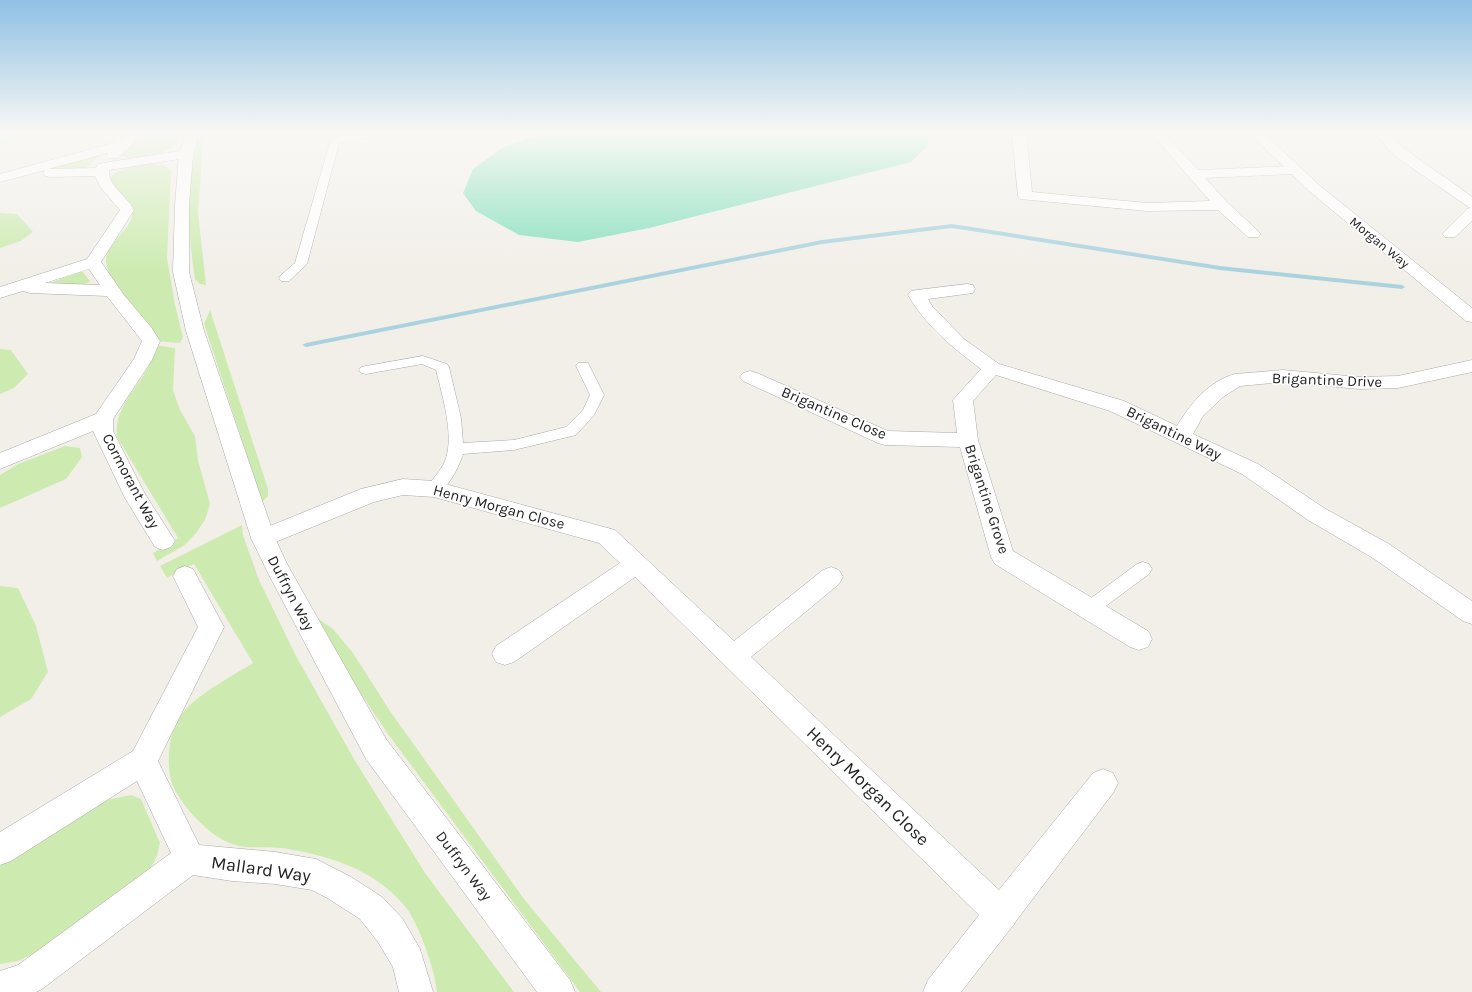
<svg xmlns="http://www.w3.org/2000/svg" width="1472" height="992" font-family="Karla,sans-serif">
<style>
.grass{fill:#cdebb0}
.park{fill:#c8facc}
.pitch{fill:#88e0be}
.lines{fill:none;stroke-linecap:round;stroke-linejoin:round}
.stream{fill:#aad3df;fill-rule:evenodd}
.service-casing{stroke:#a9a9a9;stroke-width:1}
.minor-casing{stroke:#a9a9a9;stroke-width:1}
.tertiary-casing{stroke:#a9a9a9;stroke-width:1}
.service{fill:#fff;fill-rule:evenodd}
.minor{fill:#fff;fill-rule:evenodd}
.tertiary{fill:#fff;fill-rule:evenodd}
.labels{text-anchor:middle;stroke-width:3.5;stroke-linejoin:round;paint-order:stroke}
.far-street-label{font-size:13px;fill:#222;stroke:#fff}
.street-label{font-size:15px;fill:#222;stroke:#fff}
.near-street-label{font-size:18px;fill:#222;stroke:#fff}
</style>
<rect width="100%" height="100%" fill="#f2efe9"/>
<path class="grass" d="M143 132H181C179 138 177 144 171 148 161 155 129 163 119 154L122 149Z
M199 132H204L198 212 206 285 200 284 195 279C187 231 186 179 199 132Z
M101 155 84 169 49 170 53 167Z
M152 164 165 166 171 171 167 258 175 305 183 337 180 343 155 341 154 332C139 314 109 285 106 262 103 244 137 227 132 209 130 202 114 187 109 180V178C121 167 136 165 152 164Z
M0 213 17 214 33 232 21 241 0 248Z
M80 272H83L90 281C84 288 60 286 52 282Z
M210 310 268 489V496L262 502 204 324Z
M154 345 175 348 173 390 180 410 195 436 198 460 210 504 205 520 196 533 185 545 157 561 153 553 178 538 117 437C114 410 133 393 146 371 151 363 153 354 154 345Z
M0 349 11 350 28 374 14 388 0 394Z
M65 446 80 448 82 457 66 479 0 508V475L18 464Z
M242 525 243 535 259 580 296 656 354 759 425 873 514 992H437C435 970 418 921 404 905 374 869 325 854 281 848 266 846 249 849 235 845 212 839 182 807 173 786 166 770 168 736 177 721 189 698 231 677 253 663L194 564 167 578 160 566Z
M0 586 18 588 36 626 48 672 31 699 0 717Z
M316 617 333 629 353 653 390 711 524 899 601 992H580L388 734 332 651Z
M131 795 141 799 160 843 157 856 150 870 39 951 18 961 0 964V866L106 800Z"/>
<path class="park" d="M0 132H49L0 146Z"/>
<path class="pitch" d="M551 132H931L929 145 911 162 649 228 578 242 519 235 476 211 463 193 473 169 504 147 538 135Z"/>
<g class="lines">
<path class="stream" d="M952 224 1220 266 1402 285 1405 287 1402 289 1220 270 952 228 822 244 306 347 302 345 306 343 822 240Z"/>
<defs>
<path id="service" d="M362 132H390L385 135 346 140 339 143 307 264 289 281H281L279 278 281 275 295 263 330 142 341 135Z
M423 356 447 364 449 367 461 418 463 443 514 440 566 427 583 410 590 395 576 366 578 363H588L604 395 594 415 576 435 514 450 463 454C459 467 445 498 428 493L426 489C432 479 441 471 445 461 455 436 442 395 436 370L422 364 366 374 361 373 359 370 361 367 366 366Z
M1143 562 1149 564 1152 569 1149 574 1095 614 1089 617 1083 614 1080 609 1083 604 1137 564Z"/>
<path id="minor" d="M129 132H144L118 158H108L106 155 108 153 48 169 96 168 98 164 103 163 186 150 191 151 193 154 191 157 186 158 109 170C107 185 128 197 134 210L101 262 124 295 151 327 160 341 152 360 113 419V431L145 494 175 541 171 547 163 550 155 547 125 498 93 431 0 469V453L96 414 134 359 142 341 107 296 30 293 23 291 0 298V287L87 259 120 210 101 188 95 176 50 177 45 176 43 173 45 170 0 182V174L117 142ZM89 269 100 285 45 283Z
M1012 132H1026L1032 192 1147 203 1210 201 1150 132H1163L1198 170 1293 166 1298 167 1300 170 1298 173 1293 174 1205 178 1227 202 1258 231 1261 234 1258 237H1248L1218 210 1147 211 1020 199 1018 196Z
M1373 132H1386C1412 158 1443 174 1472 197V221L1455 237H1445L1442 234 1467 209 1470 208 1395 156Z
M967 284 973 285 975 289 973 293 928 299 932 306 964 339 999 364 1124 401 1177 426C1190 404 1209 381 1235 374L1283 370 1359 377 1398 376 1472 360V372L1398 388 1359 389 1283 382 1240 386 1223 397 1203 416 1193 434 1258 464 1324 508 1389 544 1472 601V624L1463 621 1373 558 1308 520 1242 474 1110 411 996 375 973 401 978 440 1013 551 1148 631 1152 639 1148 647 1139 650 1130 647 995 564 991 557 960 447 885 445 878 443 743 381 740 377 743 373 750 371 757 373 888 431 957 433 953 400 981 369C953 348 926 326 908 295L911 291 917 290Z
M403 479 434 481 615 530 734 641 823 570 831 567 839 570 843 577 839 584 751 657 999 890 1093 773 1103 769 1113 773 1118 783 1113 793 1016 921 1013 926 1011 928 961 992H923L928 980 979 915 635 577 514 662 505 665 496 662 492 654 496 646 620 563 599 543 434 497 403 495 374 502 263 547 255 544 251 538 255 532 361 489Z
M185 566 193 569 224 627 158 761 199 845 275 852 316 859 351 877 382 897 402 918 420 949 433 992H399L393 967 378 942 360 919 329 899 312 890 275 884 232 881 193 875 42 989 36 992H0V971L18 965 171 853 137 781 11 861 0 865V832L133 751 198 627 173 576 177 569Z"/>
<path id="tertiary" d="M186 132H199L193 154 189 205V272L204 331 275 538 287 564 386 739 570 980 575 992H537L366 759 269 575 251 538 186 331 173 272 175 205 179 154Z
M1248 132H1262L1319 185 1472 308V322L1466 321 1309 191Z"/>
</defs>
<use href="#service" class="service-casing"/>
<use href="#minor" class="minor-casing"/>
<use href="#tertiary" class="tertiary-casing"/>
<use href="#service" class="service"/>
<use href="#minor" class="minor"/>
<use href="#tertiary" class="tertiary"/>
</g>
<linearGradient id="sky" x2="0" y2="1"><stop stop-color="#8fc0e4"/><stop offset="0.49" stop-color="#f9f8f5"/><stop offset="1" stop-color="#f9f8f5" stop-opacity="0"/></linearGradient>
<rect width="1472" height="271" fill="url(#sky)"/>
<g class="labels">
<g class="far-street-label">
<text transform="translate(1380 242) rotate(39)" y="5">Morgan Way</text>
</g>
<g class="street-label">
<text transform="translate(1327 380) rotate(2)" y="5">Brigantine Drive</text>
<text transform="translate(834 413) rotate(23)" y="5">Brigantine Close</text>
<text transform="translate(1174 433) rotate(26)" y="5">Brigantine Way</text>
<text transform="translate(131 481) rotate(62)" y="5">Cormorant Way</text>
<text transform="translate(987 499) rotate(72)" y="5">Brigantine Grove</text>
<text transform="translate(499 507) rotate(15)" y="5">Henry Morgan Close</text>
<text transform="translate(291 593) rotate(62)" y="5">Duffryn Way</text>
<text transform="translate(464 866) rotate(53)" y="5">Duffryn Way</text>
</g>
<g class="near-street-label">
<text transform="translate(868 786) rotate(44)" y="6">Henry Morgan Close</text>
<text transform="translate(261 869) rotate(8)" y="6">Mallard Way</text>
</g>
</g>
</svg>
